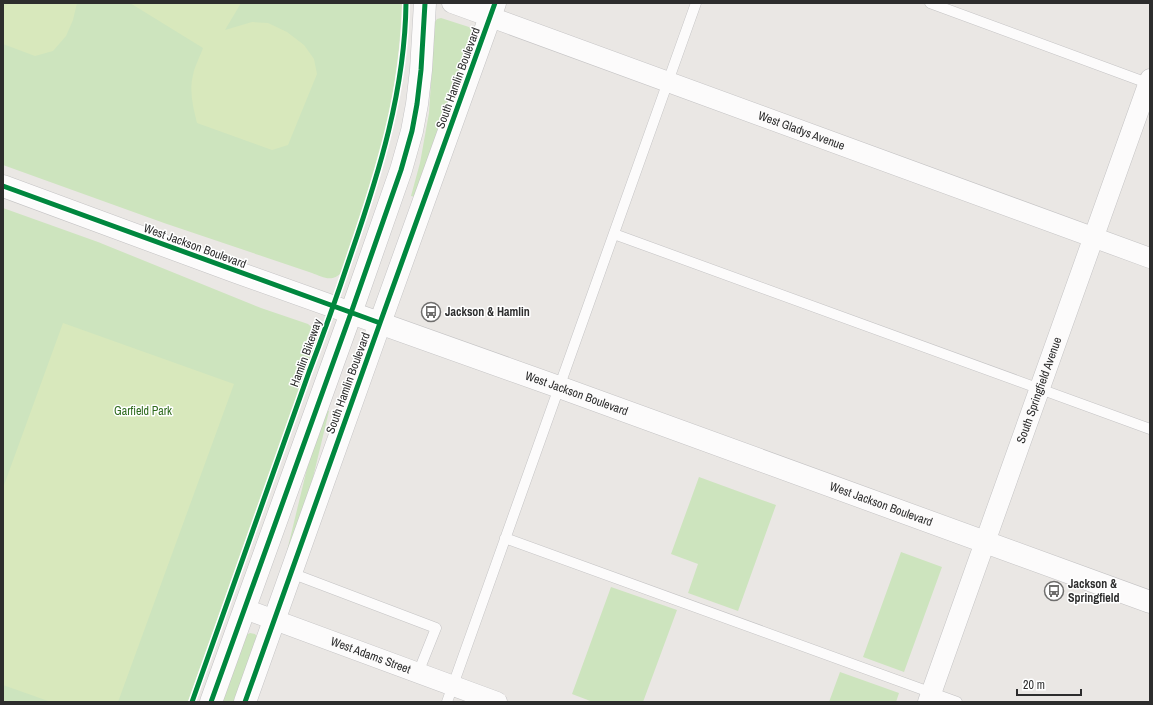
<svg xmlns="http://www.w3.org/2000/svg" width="1153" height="705" font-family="'Archivo Narrow',sans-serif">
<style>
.green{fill:#cde4be}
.pitch{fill:#d8e8bc}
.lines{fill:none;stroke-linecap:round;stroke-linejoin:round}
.service-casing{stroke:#c4c3c4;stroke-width:11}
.minor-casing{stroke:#c4c3c4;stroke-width:21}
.tertiary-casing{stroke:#c4c3c4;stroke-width:23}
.service{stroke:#fcfbfb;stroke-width:10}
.minor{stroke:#fcfbfb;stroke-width:20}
.tertiary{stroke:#fcfbfb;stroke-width:22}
.cycleway-casing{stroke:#fff;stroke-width:8}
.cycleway{stroke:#00873e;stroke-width:5}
.labels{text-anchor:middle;stroke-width:3;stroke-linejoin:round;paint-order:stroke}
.street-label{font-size:12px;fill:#2d2d2d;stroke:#fff}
.poi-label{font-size:12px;font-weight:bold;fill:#2d2d2d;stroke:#fff;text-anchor:start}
.park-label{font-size:12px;fill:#2e6a1d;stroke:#fff}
</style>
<rect width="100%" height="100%" fill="#eae7e4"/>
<path class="green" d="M3 3H402C402 18 400 33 399 48 395 80 391 111 383 141 372 186 356 229 342 272 332 283 323 277 312 273L164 223 3 165Z
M441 18 469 27 472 31 473 36 415 197 411 196 420 163 429 113 435 22 437 19Z
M3 208 98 242 261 308 308 324 315 330 317 339 316 343 188 702H3Z
M326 409 329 411 304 515 290 552 287 551 312 448Z
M699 477 776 505 738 611 688 593 698 564 671 554Z
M901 552 942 567 904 672 863 657Z
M611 587 677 610 643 702H593L572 694Z
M250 633 255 634 257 637 236 702H222L246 635Z
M840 672 899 693 896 702H829Z"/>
<path class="pitch" d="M3 3H77L73 20 66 36 53 51 35 56 3 44Z
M130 3H241L225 30 252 22 268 23 287 32 304 45 314 59 317 74 288 145 272 150 197 123C193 107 189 91 193 75 195 65 200 57 203 48Z
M63 323 234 384 118 702H51L3 685V488Z"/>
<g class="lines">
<defs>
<path id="service" d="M930 3 1150 84
M614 234 1150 429
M505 538 957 702
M291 573 436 628 418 673
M447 702 696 3"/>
<g id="minor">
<path id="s1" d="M452 3 1150 258"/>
<path id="s2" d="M245 609 497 702"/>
<path id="s3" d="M928 702 1150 79"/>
</g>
<g id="tertiary">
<path id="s4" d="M3 186 236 272 559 387 1150 602"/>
<path d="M211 702 351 313 401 170 412 131 417 104 421 70 425 3"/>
<path d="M245 702 380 323 495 3"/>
</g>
</defs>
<use href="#service" class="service-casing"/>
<use href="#minor" class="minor-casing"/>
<use href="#tertiary" class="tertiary-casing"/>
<use href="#service" class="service"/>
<use href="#minor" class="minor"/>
<use href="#tertiary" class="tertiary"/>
<defs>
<path id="cycleway" d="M3 186 380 323
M192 702C231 592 270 482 309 372 324 333 338 293 351 254 379 173 405 90 406 3
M211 702 351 313 401 170 412 131 417 104 421 70 425 3
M245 702 380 323 495 3"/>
</defs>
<use href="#cycleway" class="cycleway-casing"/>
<use href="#cycleway" class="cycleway"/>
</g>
<defs>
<symbol id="bus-ring" viewBox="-11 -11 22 22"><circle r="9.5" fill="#fff" stroke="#6f6e6d" stroke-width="1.5"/><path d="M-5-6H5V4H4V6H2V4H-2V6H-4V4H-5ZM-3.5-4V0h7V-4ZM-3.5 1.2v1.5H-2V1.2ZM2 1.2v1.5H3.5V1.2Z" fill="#6f6e6d"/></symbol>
</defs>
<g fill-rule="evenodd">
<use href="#bus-ring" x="420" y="301" width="22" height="22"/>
<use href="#bus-ring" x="1043" y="580" width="22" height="22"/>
</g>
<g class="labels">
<g class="street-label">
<text transform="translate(458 78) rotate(-70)" y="4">South Hamlin Boulevard</text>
<text dy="4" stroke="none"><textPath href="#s1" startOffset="372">West Gladys Avenue</textPath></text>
<text transform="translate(195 246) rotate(20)" y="4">West Jackson Boulevard</text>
<text transform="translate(306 353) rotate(-70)" y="4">Hamlin Bikeway</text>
<text transform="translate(348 383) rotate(-70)" y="4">South Hamlin Boulevard</text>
<text dy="4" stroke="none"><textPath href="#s3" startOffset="331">South Springfield Avenue</textPath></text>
<text dy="4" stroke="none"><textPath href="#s4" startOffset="610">West Jackson Boulevard</textPath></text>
<text dy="4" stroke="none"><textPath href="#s4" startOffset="934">West Jackson Boulevard</textPath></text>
<text dy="4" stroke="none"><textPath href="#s2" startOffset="134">West Adams Street</textPath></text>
</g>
<g class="poi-label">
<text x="445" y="316">Jackson &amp; Hamlin</text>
<text x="1068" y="588">Jackson &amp;<tspan x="1068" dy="14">Springfield</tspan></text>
</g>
<g class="park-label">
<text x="143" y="415">Garfield Park</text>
</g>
</g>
<rect width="1153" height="705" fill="none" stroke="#2d2d2d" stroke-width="8"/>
<path d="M1017 689v6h64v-6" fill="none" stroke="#2d2d2d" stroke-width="2"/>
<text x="1023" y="689" font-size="12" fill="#2d2d2d" stroke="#ffffff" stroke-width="3" paint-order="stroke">20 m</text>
</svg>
